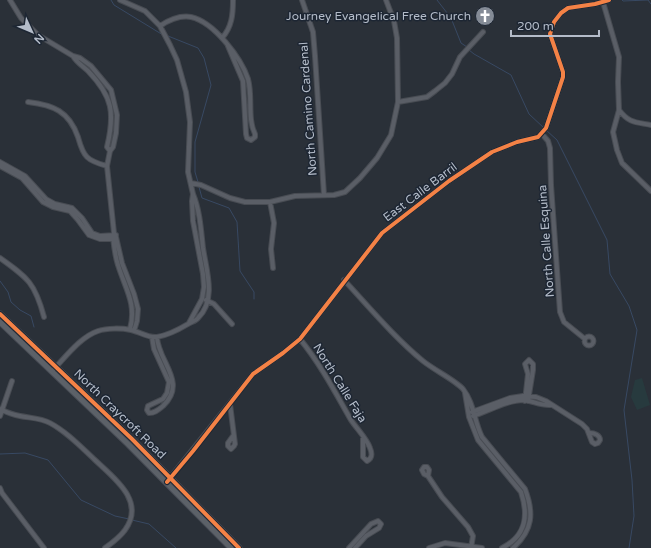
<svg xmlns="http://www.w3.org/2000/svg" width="651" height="548" font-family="'Varela Round',sans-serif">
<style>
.green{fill:#273a3e}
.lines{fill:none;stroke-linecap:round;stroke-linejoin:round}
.stream{stroke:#384963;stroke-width:1}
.minor-casing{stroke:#484c53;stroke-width:6}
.major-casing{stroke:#484c55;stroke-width:7}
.minor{stroke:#5a5e66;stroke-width:4}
.major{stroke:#5c6168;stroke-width:5}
.cycleway-casing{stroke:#1d2633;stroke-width:6}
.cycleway{stroke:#f48246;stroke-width:4}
.labels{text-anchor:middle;stroke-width:3;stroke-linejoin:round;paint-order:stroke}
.poi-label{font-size:12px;fill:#b4bcc9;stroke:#1d2633;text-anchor:end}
.street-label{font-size:12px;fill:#b4bcc9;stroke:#1d2633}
</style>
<rect width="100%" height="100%" fill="#2a3038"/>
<path class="green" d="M642 378 650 405 637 410 631 397 635 380Z"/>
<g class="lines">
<path class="stream" d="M111 0 114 5 163 35
M437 0 451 18 461 43 467 47
M622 0 623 1 648 0 651 4
M168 36 198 48 204 58 211 85 195 142V172L198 182
M469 50 474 54 511 75 529 114 544 128
M546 130 557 140 607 240 610 274 629 306 637 330 624 410 632 480 634 516 629 548
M199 187 202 198 229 208 237 222 240 271 254 292V299
M0 281 8 292 11 302 20 310 31 316 34 327
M0 454 25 453 48 460 81 500 115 516 129 519
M132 520 149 524 176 548"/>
<defs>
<path id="minor" d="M10 0 21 18 38 35 73 56 80 58 91 66 111 90 117 115 116 133 113 147 110 151 107 166 114 233
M120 0 145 11 160 26 170 45 177 60 186 92 190 122 188 172 193 194 192 201 193 221 203 274 204 287 202 299 189 323
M302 0 313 32 315 56 324 195
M603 2 619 57 618 82 619 110 613 132 617 150 622 163 651 191
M160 26C169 20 179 15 191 17 214 22 241 58 248 79 253 97 247 118 255 134V137L251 140 247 138 246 134 243 81 228 46
M222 38C232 27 233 14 233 0
M73 56C77 63 83 66 88 71 113 97 115 113 107 147L110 151
M28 102C53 105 69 111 78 137 80 144 82 152 87 157 92 162 100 164 107 166
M398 102 427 97 435 91 445 83 452 74 460 57 483 32
M619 110C629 123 635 122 651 125
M542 134 548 141 550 148 551 185 560 312 564 322 585 339
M0 162 25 176 46 199 55 204 72 208 82 218 92 233 100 236 116 235
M0 166 22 178 43 202 53 207 70 211 78 220 89 235 100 239H116
M191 183 201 185 230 198 245 202H270L295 196 334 195 345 192 360 178 377 158 391 135 398 102 397 38 394 21 386 0
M270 202 274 223 271 249 273 268
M113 237C114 246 115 256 118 265 125 288 137 304 130 329
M116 237 122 263 134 294 138 309 137 321 134 331
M0 258C28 278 35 283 44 317
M344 280C370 308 394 337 423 361 434 370 455 380 463 389 474 403 474 421 482 437L525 489C534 513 533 530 513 548
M206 300 214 304 232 324
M584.5 341a4.5 4.5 0 1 1 9 0a4.5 4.5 0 1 1-9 0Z
M152 337 154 349 169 382 167 393 163 399 148 406 147 410 149 413C155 413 158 410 163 406 188 382 158 362 157 337
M300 339C321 365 335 392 351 420 357 429 367 439 370 448 372 453 373 458 367 461L363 457V438
M52 371C65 358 80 337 98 331 107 328 121 328 131 330 140 332 148 338 157 337 169 335 178 330 188 324 191 322 196 321 198 318 217 300 206 269 203 248 201 230 200 211 193 194
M465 393 469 417 478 440 521 492C529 516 526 536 502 548
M525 401 528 374 525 364 529 360 533 364V370L528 401
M230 404 235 444 234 446 231 449 228 446V443L233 436
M0 409C6 412 14 415 20 416 30 418 41 418 50 423 67 432 81 447 95 460 114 478 146 501 125 530 120 537 112 543 105 548
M472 412 510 398 523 396 536 397 546 401 582 424 587 429 592 442 595 444 598 443 600 440C600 435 594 433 590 433
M0 416 12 381
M473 416C489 411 507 400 524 400 533 401 541 406 551 405
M428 476 429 470 427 467H424L422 470 424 474 428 476 442 497 468 527 473 536 471 548
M169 479 253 374 283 353 300 339 382 233 449 181 492 152 517 142 538 137 546 128 563 77V72L550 34 554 22 561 13 568 8 595 4 609 0
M0 488 2 493 44 548
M349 548 371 524 378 521 381 524 379 528 366 536 355 548
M429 548 445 543 482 548"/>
<path id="major" d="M0 314 132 439 239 548
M0 322 128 444 231 548"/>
</defs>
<use href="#minor" class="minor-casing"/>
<use href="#major" class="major-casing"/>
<use href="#minor" class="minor"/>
<use href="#major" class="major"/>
<defs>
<path id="cycleway" d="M0 314 132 439 239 548
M167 482 193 451 253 374 283 353 300 339 382 233 449 181 492 152 517 142 538 137 546 128 563 77V72L550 34 554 22 561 13 568 8 595 4 609 0"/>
</defs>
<use href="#cycleway" class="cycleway-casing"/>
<use href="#cycleway" class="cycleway"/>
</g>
<defs>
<symbol id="church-disc" viewBox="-11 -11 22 22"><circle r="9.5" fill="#848b96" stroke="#1d2633"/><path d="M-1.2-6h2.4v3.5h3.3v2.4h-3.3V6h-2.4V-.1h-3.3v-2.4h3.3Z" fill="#fff"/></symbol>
</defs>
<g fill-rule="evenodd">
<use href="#church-disc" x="474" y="5" width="22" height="22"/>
</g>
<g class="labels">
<g class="poi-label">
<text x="471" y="20">Journey Evangelical Free Church</text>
</g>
<g class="street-label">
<text transform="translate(308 109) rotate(-94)" y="4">North Camino Cardenal</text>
<text transform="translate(420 192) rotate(-37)" y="4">East Calle Barril</text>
<text transform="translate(546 241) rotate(-94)" y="4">North Calle Esquina</text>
<text transform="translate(340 383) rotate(58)" y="4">North Calle Faja</text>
<text transform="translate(120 414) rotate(44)" y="4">North Craycroft Road</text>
</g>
</g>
<g transform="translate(32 32) rotate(134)" stroke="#1d2633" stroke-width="3" paint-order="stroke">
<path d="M0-3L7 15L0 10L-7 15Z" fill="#b4bcc9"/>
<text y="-6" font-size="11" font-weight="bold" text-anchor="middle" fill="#b4bcc9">N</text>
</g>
<path d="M511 30v6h88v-6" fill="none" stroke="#b4bcc9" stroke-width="2"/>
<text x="517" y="30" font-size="12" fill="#b4bcc9" stroke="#1d2633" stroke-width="3" paint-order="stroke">200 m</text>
</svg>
